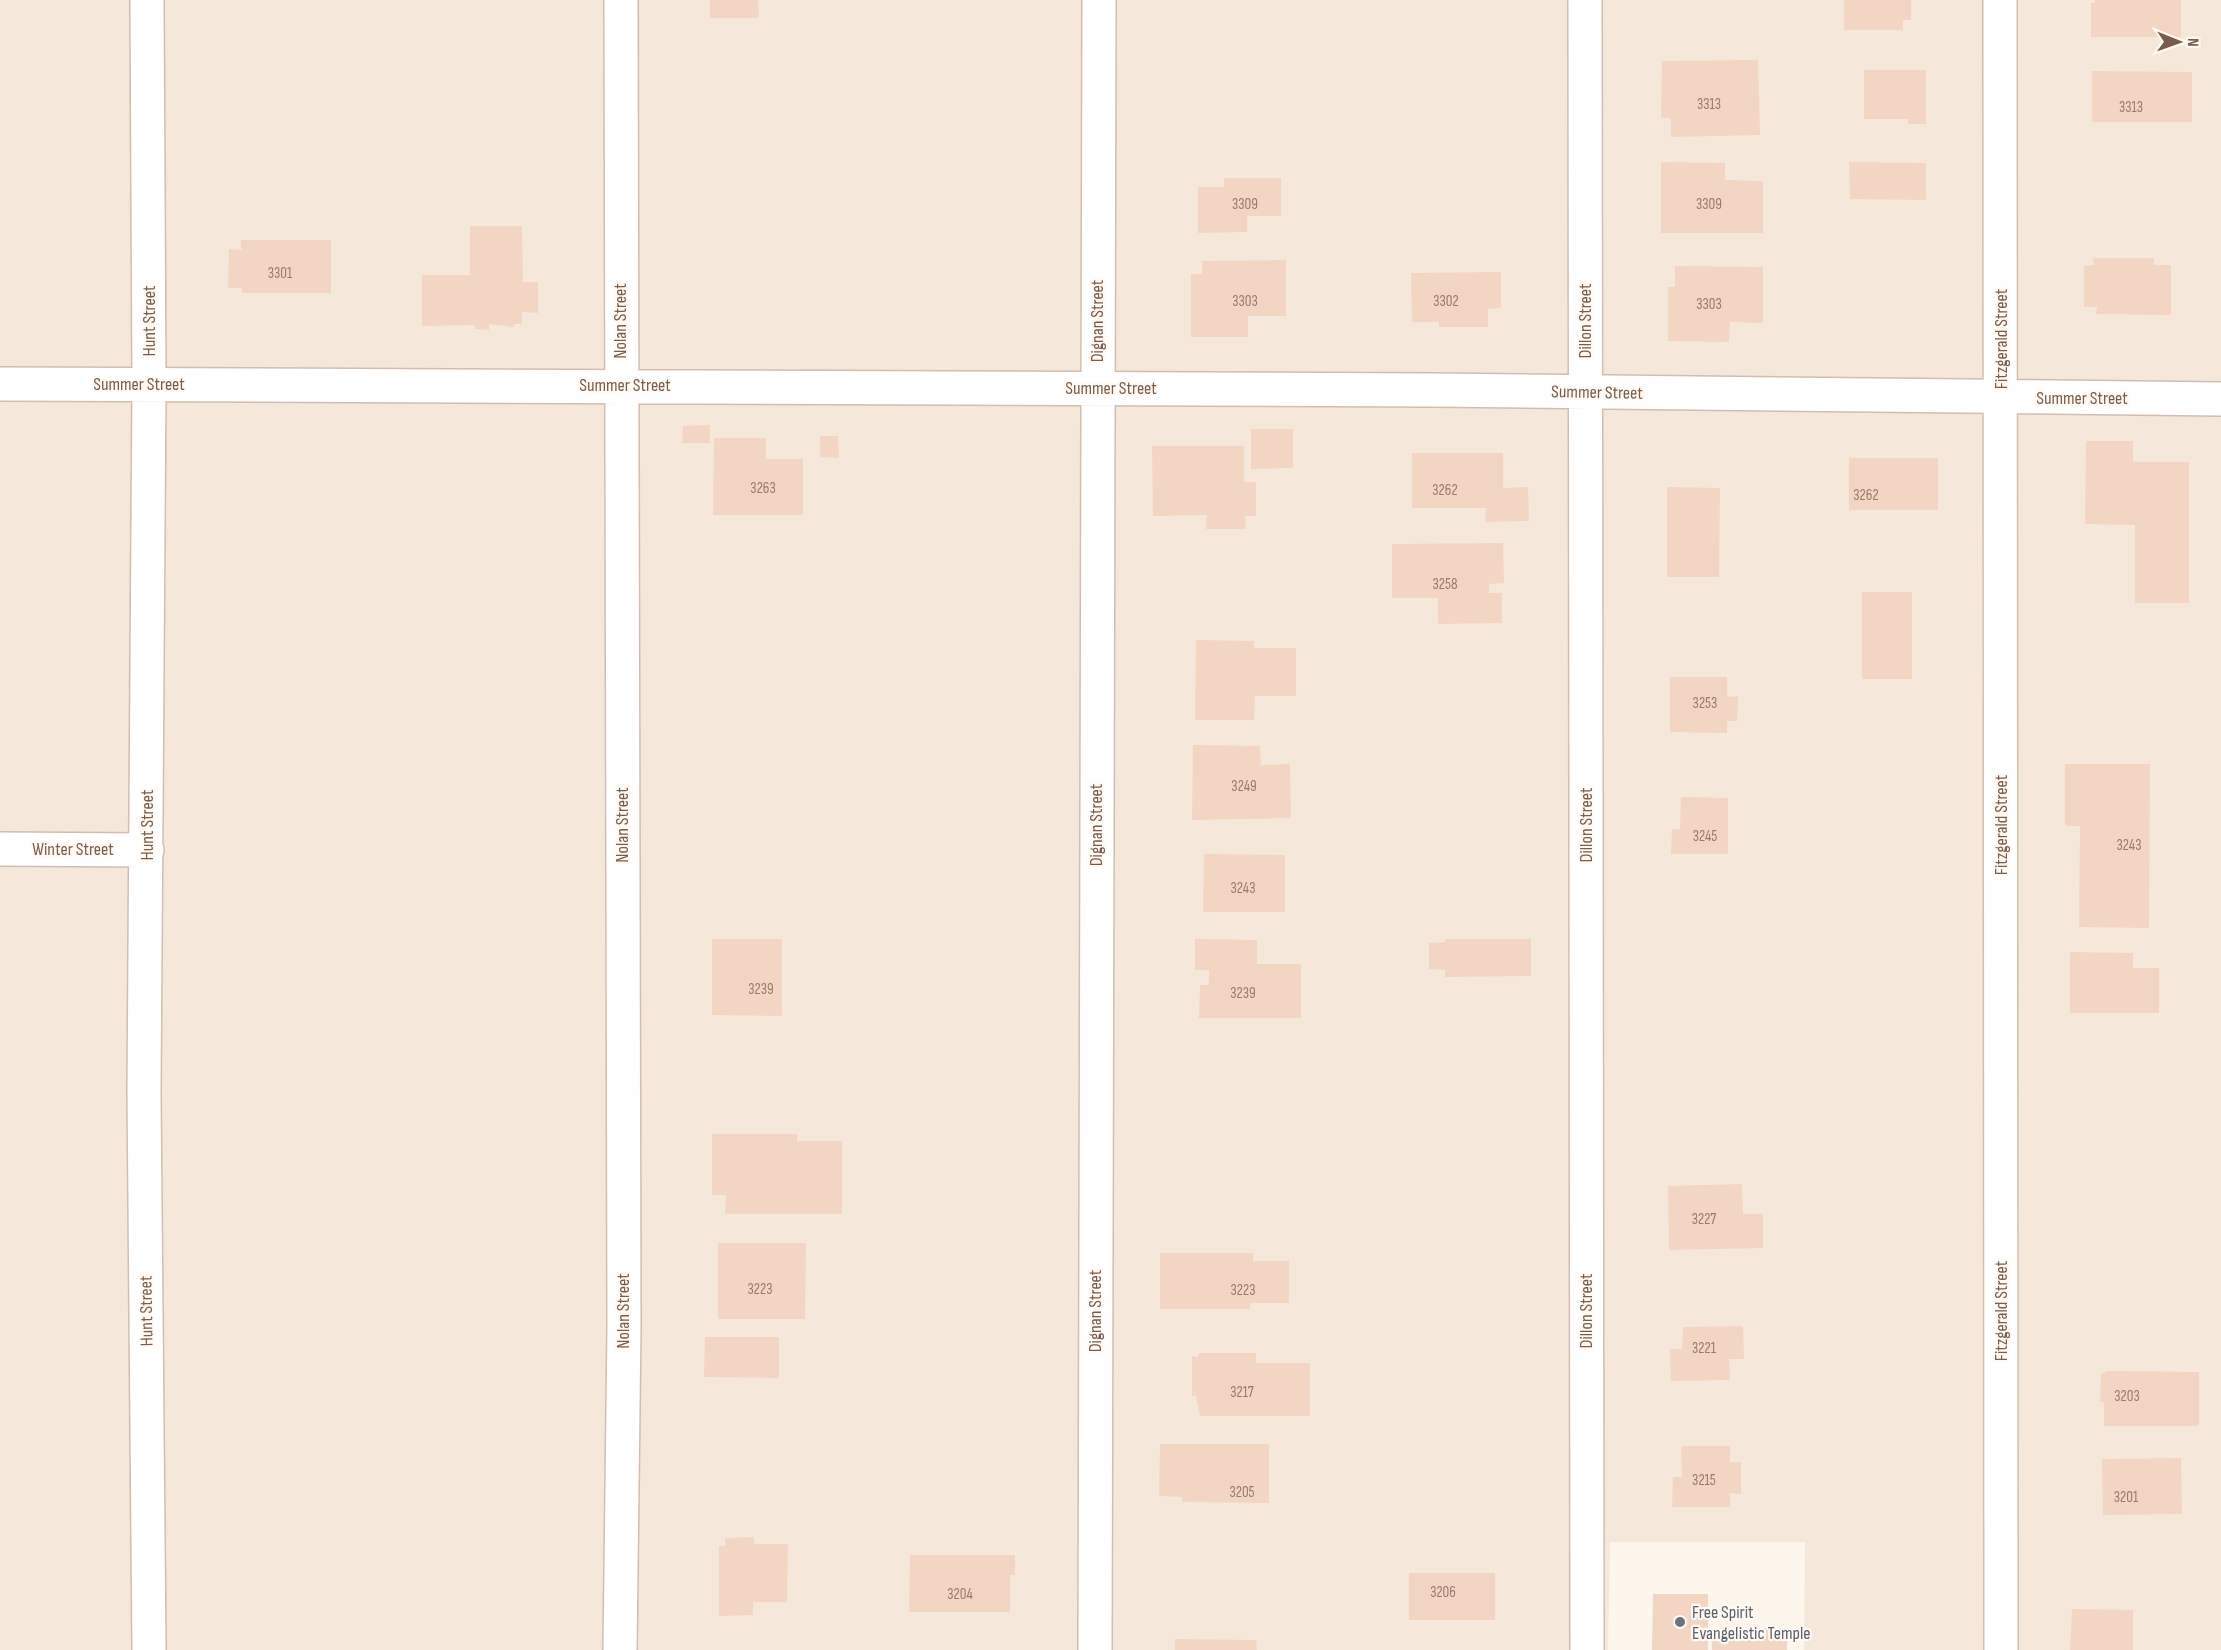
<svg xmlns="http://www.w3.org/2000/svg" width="2221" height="1650" font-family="'Sofia Sans Condensed',sans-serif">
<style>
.residential{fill:#f5e8da}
.building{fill:#f3d5c3}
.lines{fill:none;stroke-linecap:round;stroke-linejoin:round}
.minor-casing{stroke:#d1beb0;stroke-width:36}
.minor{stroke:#fff;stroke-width:33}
.worship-dot{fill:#6b7280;stroke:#fffaf3;stroke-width:2}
.labels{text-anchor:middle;stroke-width:4.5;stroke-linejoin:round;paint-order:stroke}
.number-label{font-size:15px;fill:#987a6a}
.street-label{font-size:18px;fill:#7a5c4d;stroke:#fffaf3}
.worship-label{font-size:18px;fill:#5b616d;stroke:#fffaf3;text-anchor:start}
</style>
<rect width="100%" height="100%" fill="#fdf6ec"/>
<path class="residential" d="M0 0H2221V1650H1804L1805 1542H1610L1608 1650H0Z"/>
<path class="building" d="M710 0H758L759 18H710Z
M1844 0H1911V20H1903V30H1844Z
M2095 0H2181V37H2091V3H2095Z
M1758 60 1760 135 1671 137V118H1661L1662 61Z
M1864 70H1926V124H1908V119H1864Z
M2092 71 2192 72V122H2092Z
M1661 162 1725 163V180L1763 181V233H1661Z
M1849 162 1926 163V200L1850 199Z
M1224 178H1281V216H1247V232L1198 233V187H1224Z
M470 226H522L523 282H538V313L522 312V324H514V327L489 324V330L475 329V325L422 326V275H470Z
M241 240H331V293H242V288H228L229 249 241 250Z
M2093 258H2154V265H2171V315L2096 314 2097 307H2084V266L2094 265Z
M1286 260V316H1248V337H1191V274H1202V261Z
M1675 266 1763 267V323L1730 322 1729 342 1668 341V287H1675Z
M1501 272V308L1488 309V327H1439V322H1412L1411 273Z
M710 425V443H682L683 426Z
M1251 429H1293V468L1251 469Z
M820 436H838L839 458 820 457Z
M714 438H766V459H803V515H713Z
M2086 441H2133V462H2189V603H2135V525L2085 524Z
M1152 446H1244V482H1256V516H1245L1246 529H1206L1207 515 1153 516Z
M1412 453H1503V488L1528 487 1529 521 1485 522 1486 508H1412Z
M1849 458H1938V510H1849Z
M1667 487 1720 488 1719 577H1667Z
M1503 543 1504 583 1489 584V593H1502V623L1438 624V598H1392V544Z
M1862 592H1912V679H1862Z
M1196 640 1254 641V648H1296V696H1255L1254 720H1195Z
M1670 677H1727V697L1738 696 1737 721H1727V733L1670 732Z
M1193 745 1260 746 1261 765 1290 764 1291 818 1192 820Z
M2065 764H2150L2149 928 2079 927 2080 826H2065Z
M1681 797 1728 798V854H1671L1672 830 1680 829Z
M1204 854 1285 855V912H1203Z
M712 939H782V1016L712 1015Z
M1195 939 1257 940V964H1301V1018H1199L1200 985H1209V970H1195Z
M1445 939H1531V976L1445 977V970L1429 969V943L1446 942Z
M2070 952 2133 953V968H2159V1013H2070Z
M712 1134H797V1141H842V1214H725L726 1195H712Z
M1742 1184 1743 1214H1763V1248L1669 1250 1668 1186Z
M718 1243H806L805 1319H718Z
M1160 1253H1253V1261H1289V1303H1250V1309H1160Z
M1743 1326 1744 1359H1729L1730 1380 1671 1381 1670 1349H1682L1683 1327Z
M705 1337H779V1378L704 1377Z
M1199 1353H1256V1363H1310V1416H1200L1196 1396H1192V1356L1198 1357Z
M2108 1371 2199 1372V1426H2104V1402H2100L2101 1374Z
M1160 1444H1269V1503L1182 1502V1497L1159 1496Z
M1681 1446H1730V1462H1741V1494L1730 1493V1507H1672L1673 1477H1682Z
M2181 1458 2182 1514 2103 1515 2102 1459Z
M754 1537V1544H788L787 1602H753V1615L719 1616V1546H725V1538Z
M910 1555H1015V1575H1010V1612H909Z
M1409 1573H1495V1620H1409Z
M1653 1594H1708V1650H1652Z
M2072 1609 2133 1610V1650H2070Z
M1711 1628H1787V1650H1712Z
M1175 1639 1256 1640 1257 1650H1175Z"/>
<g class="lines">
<defs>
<path id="minor" d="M147 0 149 384 144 1092 149 1650
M1585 0 1587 1650
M2000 0 2001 1650
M0 384 1433 390 2221 399
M0 849 147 850
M620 1650 624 1327 621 0
M1095 1650 1099 0"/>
</defs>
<use href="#minor" class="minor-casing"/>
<use href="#minor" class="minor"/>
</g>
<circle class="worship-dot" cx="1680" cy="1622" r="6"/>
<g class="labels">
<g class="number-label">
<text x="1709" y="109">3313</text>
<text x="2131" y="112">3313</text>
<text x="1245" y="209">3309</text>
<text x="1709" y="209">3309</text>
<text x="280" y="278">3301</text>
<text x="1245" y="306">3303</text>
<text x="1446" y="306">3302</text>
<text x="1709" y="309">3303</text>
<text x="763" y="493">3263</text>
<text x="1445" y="495">3262</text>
<text x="1866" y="500">3262</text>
<text x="1445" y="589">3258</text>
<text x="1705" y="708">3253</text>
<text x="1244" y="791">3249</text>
<text x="1705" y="841">3245</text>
<text x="2129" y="850">3243</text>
<text x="1243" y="893">3243</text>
<text x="761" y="994">3239</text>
<text x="1243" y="998">3239</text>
<text x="1704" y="1224">3227</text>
<text x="760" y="1294">3223</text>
<text x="1243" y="1295">3223</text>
<text x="1704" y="1353">3221</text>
<text x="1242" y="1397">3217</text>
<text x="2127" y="1401">3203</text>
<text x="1704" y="1485">3215</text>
<text x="1242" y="1497">3205</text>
<text x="2126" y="1502">3201</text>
<text x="1443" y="1597">3206</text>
<text x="960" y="1599">3204</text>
</g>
<g class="street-label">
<text transform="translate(149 321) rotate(-90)" y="6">Hunt Street</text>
<text transform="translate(620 321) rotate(-90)" y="6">Nolan Street</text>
<text transform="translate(1097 321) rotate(-90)" y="6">Dignan Street</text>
<text transform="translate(1585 321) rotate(-90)" y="6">Dillon Street</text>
<text transform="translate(2001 339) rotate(-90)" y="6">Fitzgerald Street</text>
<text x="139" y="390">Summer Street</text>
<text x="625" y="391">Summer Street</text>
<text x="1111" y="394">Summer Street</text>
<text transform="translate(1597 392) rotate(1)" y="6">Summer Street</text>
<text x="2082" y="404">Summer Street</text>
<text transform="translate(147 825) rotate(-90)" y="6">Hunt Street</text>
<text transform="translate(622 825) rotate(-90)" y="6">Nolan Street</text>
<text transform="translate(1096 825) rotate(-90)" y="6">Dignan Street</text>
<text transform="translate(1586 825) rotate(-90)" y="6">Dillon Street</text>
<text transform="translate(2001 825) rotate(-90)" y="6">Fitzgerald Street</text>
<text x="73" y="855">Winter Street</text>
<text transform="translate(146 1311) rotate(-91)" y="6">Hunt Street</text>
<text transform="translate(623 1311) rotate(-90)" y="6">Nolan Street</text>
<text transform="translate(1095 1311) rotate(-90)" y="6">Dignan Street</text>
<text transform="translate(1586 1311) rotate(-90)" y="6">Dillon Street</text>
<text transform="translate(2001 1311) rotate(-90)" y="6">Fitzgerald Street</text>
</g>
<g class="worship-label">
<text x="1692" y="1618">Free Spirit<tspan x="1692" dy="21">Evangelistic Temple</tspan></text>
</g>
</g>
<g transform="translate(2179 42) rotate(91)" stroke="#fffaf3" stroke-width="4.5" paint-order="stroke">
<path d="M0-4.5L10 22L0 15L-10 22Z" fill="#7a5c4d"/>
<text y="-9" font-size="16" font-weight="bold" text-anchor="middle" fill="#7a5c4d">N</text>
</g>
</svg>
